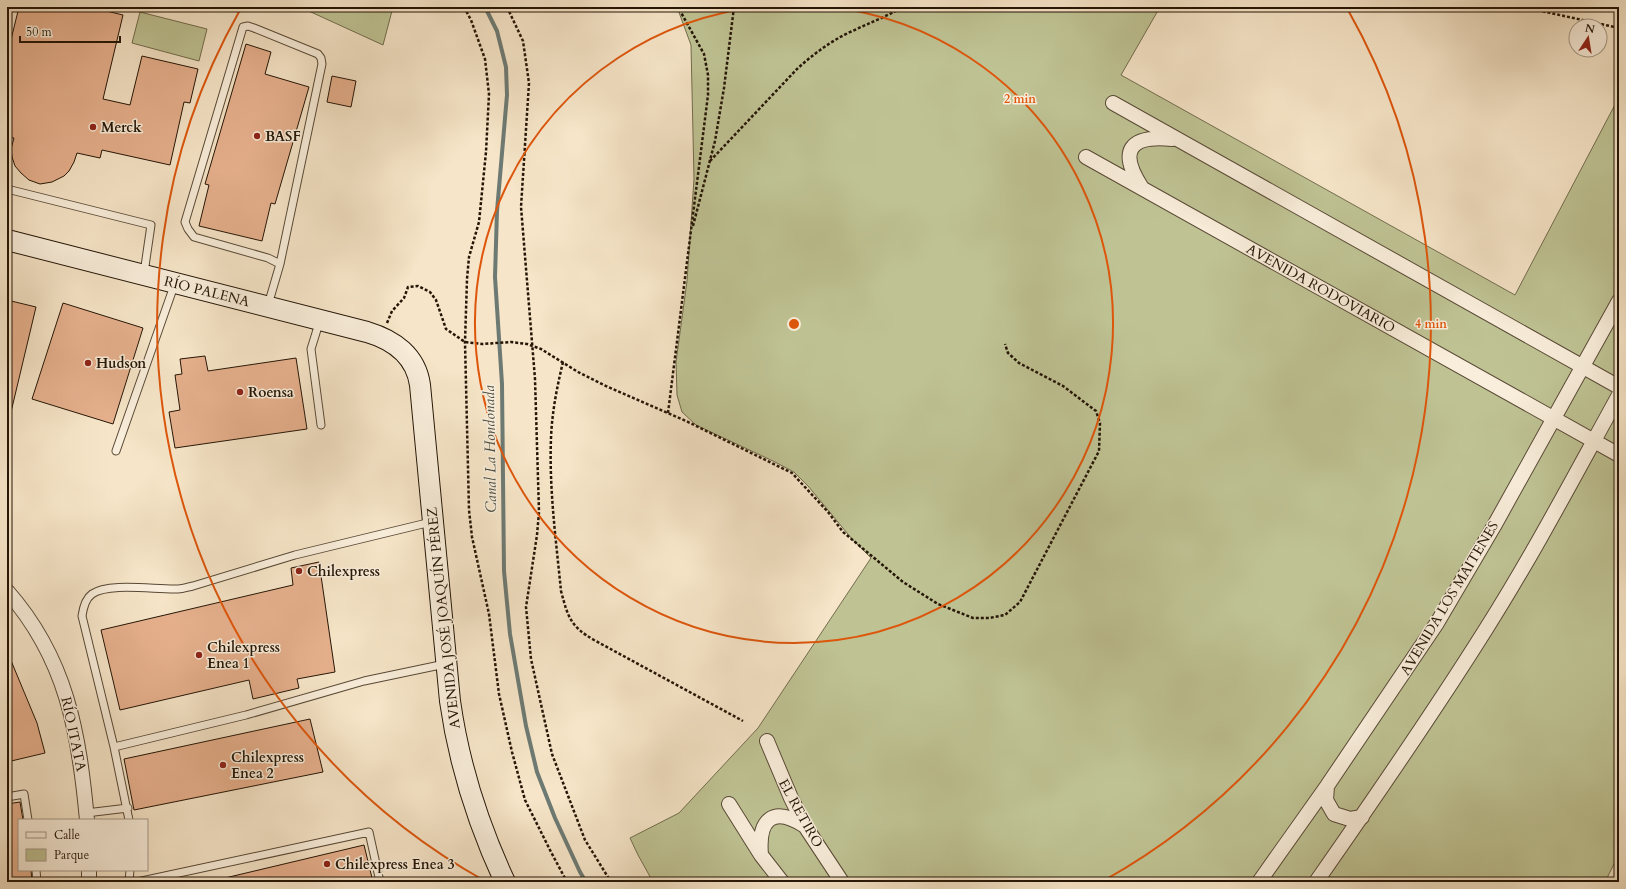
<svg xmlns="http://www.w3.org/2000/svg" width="1626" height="889" font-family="Cardo,serif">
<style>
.green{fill:#bfc394;stroke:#726c4d}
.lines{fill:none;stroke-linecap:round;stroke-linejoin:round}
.stream{stroke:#6d7a73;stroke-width:4}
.building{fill:#e6b08d;stroke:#241506}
.service-casing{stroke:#584936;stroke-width:9}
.minor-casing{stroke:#584936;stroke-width:16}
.secondary-casing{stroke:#241506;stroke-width:22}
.path{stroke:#241506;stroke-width:2.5;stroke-dasharray:3 2;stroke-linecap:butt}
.service{stroke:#f9eedb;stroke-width:7}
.minor{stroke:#f9eedb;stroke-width:14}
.secondary{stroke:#f9eedb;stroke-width:20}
.ring{fill:none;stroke:#de560c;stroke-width:2}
.poi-dot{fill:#8f2418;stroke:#f9eedb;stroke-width:1.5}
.labels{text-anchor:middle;stroke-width:3;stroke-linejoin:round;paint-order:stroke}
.poi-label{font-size:14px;font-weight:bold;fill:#241506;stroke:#f9eedb;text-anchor:start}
.street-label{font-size:14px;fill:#241506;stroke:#f9eedb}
.water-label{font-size:15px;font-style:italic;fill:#4e5045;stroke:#f9eedb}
.centre{fill:#de560c;stroke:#f9eedb;stroke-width:2}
.ring-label{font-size:12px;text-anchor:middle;font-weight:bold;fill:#de560c;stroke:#f9eedb;stroke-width:3;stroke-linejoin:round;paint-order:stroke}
</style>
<rect width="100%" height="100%" fill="#f6e5c8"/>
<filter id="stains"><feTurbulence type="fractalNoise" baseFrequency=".005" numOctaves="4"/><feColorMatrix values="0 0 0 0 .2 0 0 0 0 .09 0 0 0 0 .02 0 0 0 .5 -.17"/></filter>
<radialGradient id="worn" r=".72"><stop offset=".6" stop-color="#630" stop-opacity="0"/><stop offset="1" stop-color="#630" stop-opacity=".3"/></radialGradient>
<path class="green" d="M300 7H393L383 45Z
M677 7H1160L1121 75 1515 295 1619 97V854L1605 882H653L638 855 630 838 679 813 758 728 871 558 852 539 808 486 794 472 775 462 696 425 682 412 677 395 676 362 687 281 694 179 691 45Z
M140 12 207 29 199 61 132 43Z"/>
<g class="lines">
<path class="stream" d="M485 7 497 31 506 67 507 95 497 211 495 277 502 384 504 571 510 634 526 726 537 772 555 818 580 872 586 882"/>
</g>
<path class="building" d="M19 7H90L123 15 103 99 130 105 142 56 198 69 190 103 184 102 170 165 102 150 100 158 77 153 74 162 69 171 64 176 52 182 40 184 29 180 21 173 15 166 12 157 11 149 14 138 7 137V56Z
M246 44 271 52 265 74 309 87 275 204 271 203 262 241 199 226 209 185 205 184Z
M332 76 356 81 351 107 327 102Z
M7 300 36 307 11 412H7Z
M63 303 143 328 113 424 32 399Z
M205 356 208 371 296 358 307 429 175 448 169 412 180 410 175 375 182 374 180 359Z
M319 562 335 672 297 679 299 688 253 699 249 680 120 710 101 630 293 585 291 568Z
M7 651 37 723 45 753 7 762Z
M310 719 323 772 134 810 124 759Z
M20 802 23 820H19V870H31L32 882H7V804Z
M364 845 373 882H225V878Z"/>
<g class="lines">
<defs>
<path id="service" d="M7 189 151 225 144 273
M268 305 280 264 268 258 194 237 188 229 185 222 243 27 248 26 254 28 318 54 321 58 322 64 280 264
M320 320 311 349 321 425
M116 451 175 283
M431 522 295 555 193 586C188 587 183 589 178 589 156 590 109 582 92 594 85 599 83 609 82 616L114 747 246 715 364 681 445 664
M114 747 129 820
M7 797 24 794 28 820
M86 813 128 808
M36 870 37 882
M129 882 130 870
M137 882 369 832 380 882"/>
<path id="minor" d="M1113 103 1619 387
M1086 157 1619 455
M1142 188C1118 151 1129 135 1172 139
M7 591C67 659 79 733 87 820
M767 741 791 798 805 826 842 882
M1327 786 1326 800 1334 814 1350 819 1362 817
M729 804 761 855 782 882
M761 855C758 820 772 805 805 826
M89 882V870
M1259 882 1327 786 1437 623 1494 526 1619 301
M1316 882C1374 799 1432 715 1486 629 1534 553 1576 473 1619 395"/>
<path id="secondary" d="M7 240 367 332C394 340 416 356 420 385L450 701C459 765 478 824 505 882"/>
</defs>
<use href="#service" class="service-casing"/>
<use href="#minor" class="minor-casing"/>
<use href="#secondary" class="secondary-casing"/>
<path class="path" d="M464 7 471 20 485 59 489 94 486 152 479 222 469 257 467 279 465 342 469 510 472 537 489 614 499 694 512 752 525 800 551 852 567 882
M507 7 523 41 529 83 521 207 535 379 539 512 537 535 526 607 531 659 552 754 585 840 611 882
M1523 7 1619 28
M710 161 797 69C811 56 827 44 844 35 864 25 884 18 903 7
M693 226 715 141 724 88 734 7
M387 323 392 311 404 298 408 287 418 286 430 292 436 300 446 329 465 342 482 344 511 342 527 344 541 349 578 372 608 387 686 421 792 473 828 512 843 532 903 582 938 604 973 618H989L1005 615 1020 602 1099 451 1100 423 1096 411 1063 386 1019 363 1008 353 1005 344
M563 362C557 387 552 412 551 438 549 489 556 540 561 591 568 617 570 626 594 640L743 721
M668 413 708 95V75L704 54 678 7"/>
<use href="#service" class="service"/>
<use href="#minor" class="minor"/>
<use href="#secondary" class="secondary"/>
</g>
<g class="ring">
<path d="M830 7A319 319 0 1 1 758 7"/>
<path d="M485 881A637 637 0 0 1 240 10M1348 10A637 637 0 0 1 1103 881"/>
</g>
<g class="poi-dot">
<circle cx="93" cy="127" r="4"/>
<circle cx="257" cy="136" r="4"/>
<circle cx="88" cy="363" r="4"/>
<circle cx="240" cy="392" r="4"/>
<circle cx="299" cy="571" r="4"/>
<circle cx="199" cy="655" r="4"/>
<circle cx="223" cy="765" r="4"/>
<circle cx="327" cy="864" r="4"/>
</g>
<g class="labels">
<g class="poi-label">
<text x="101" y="132">Merck</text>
<text x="265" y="141">BASF</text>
<text x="96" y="368">Hudson</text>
<text x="248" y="397">Roensa</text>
<text x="307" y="576">Chilexpress</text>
<text x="207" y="652">Chilexpress<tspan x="207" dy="16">Enea 1</tspan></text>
<text x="231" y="762">Chilexpress<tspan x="231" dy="16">Enea 2</tspan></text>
<text x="335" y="869">Chilexpress Enea 3</text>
</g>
<g class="street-label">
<text transform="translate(1321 288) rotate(29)" y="5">AVENIDA RODOVIARIO</text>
<text transform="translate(207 291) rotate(14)" y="5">RÍO PALENA</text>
<text transform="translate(1449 598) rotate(-59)" y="5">AVENIDA LOS MAITENES</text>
<text transform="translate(443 618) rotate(-96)" y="5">AVENIDA JOSÉ JOAQUÍN PÉREZ</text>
<text transform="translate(74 734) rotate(78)" y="5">RÍO ITATA</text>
<text transform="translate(801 813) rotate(61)" y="5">EL RETIRO</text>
</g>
<g class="water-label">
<text transform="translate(490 449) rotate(-91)" y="5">Canal La Hondonada</text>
</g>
</g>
<circle cx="794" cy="324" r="6" class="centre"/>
<g class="ring-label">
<text x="1020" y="103">2 min</text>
<text x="1431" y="328">4 min</text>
</g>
<rect width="1626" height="889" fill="none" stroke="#f6e5c8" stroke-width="24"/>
<rect x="8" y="8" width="1610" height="873" fill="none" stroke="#241506" stroke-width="2"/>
<rect x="12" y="12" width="1602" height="865" fill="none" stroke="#241506"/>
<rect x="18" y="819" width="130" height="52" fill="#f9eedb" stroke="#a49786"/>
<rect x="26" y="832" width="20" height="6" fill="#f9eedb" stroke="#a49786"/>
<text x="54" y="839" font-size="12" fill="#241506">Calle</text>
<rect x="26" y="849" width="20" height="12" fill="#bfc394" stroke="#a49786"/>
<text x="54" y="859" font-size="12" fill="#241506">Parque</text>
<g transform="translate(1588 38) rotate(12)"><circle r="19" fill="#f9eedb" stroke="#a49786"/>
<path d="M0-3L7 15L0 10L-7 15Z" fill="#8f2418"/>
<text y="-6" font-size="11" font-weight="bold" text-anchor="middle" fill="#241506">N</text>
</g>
<path d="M20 36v6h100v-6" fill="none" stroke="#241506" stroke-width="2"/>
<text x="26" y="36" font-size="12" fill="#241506" stroke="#f9eedb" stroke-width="3" paint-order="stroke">50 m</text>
<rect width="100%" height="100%" filter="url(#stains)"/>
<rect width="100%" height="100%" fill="url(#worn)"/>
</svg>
